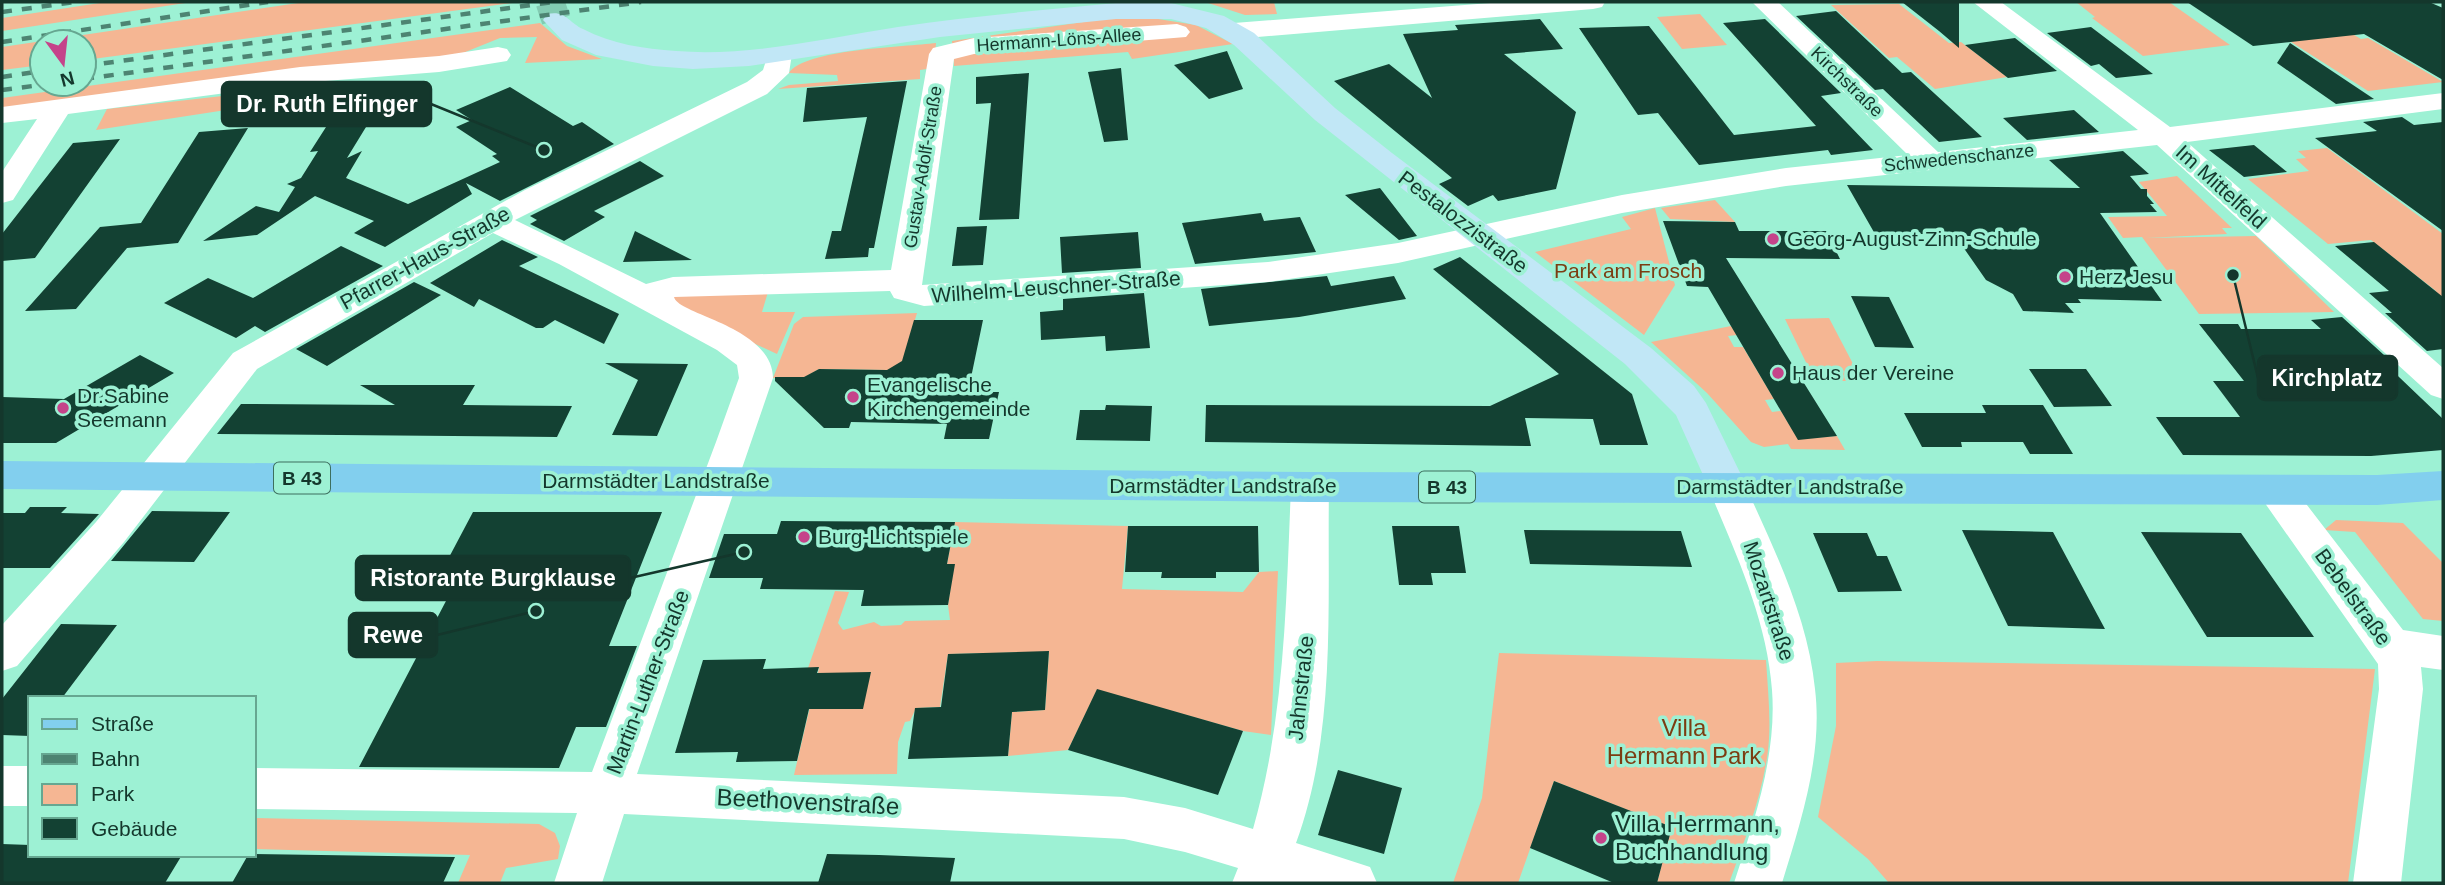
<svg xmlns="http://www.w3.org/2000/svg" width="2445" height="885" font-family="Helvetica,sans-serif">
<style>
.green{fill:#f5b693}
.building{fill:#134133}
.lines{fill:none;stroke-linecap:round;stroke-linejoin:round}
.secondary-tunnel{stroke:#82ccb2;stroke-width:29;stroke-dasharray:29 15;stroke-linecap:butt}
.minor{fill:#fff;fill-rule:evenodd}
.secondary{fill:#c1e7f6;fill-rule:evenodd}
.primary{fill:#82cfee;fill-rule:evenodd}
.rail{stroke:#4d8472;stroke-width:4.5;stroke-dasharray:10 10;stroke-linecap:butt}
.poi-dot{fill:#c5438a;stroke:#9df1d4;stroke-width:2.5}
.labels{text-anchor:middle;stroke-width:7;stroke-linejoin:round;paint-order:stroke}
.far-street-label{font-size:18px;fill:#14372c;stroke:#9df1d4}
.shield{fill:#9df1d4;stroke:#3d6f5e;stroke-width:2}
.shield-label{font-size:19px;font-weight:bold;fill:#14372c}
.street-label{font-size:21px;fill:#14372c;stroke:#9df1d4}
.poi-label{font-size:21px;fill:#14372c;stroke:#9df1d4;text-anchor:start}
.park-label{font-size:21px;fill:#7c3d12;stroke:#9df1d4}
.near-park-label{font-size:24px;fill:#7c3d12;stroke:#9df1d4}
.near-street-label{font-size:24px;fill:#14372c;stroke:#9df1d4}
.near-poi-label{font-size:24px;fill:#14372c;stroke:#9df1d4;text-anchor:start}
.leader{fill:none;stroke:#14372c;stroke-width:2.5}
.callout-dot{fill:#14372c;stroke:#9df1d4;stroke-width:2.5}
.callout{fill:#14372c;stroke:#14372c;stroke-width:2.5}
.callout-label{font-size:23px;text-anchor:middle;font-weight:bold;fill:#fff}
</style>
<rect width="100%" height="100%" fill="#9df1d4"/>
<path class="green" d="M106 2H192L2 31V18Z
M305 2H520L85 60 84 42H42V65L2 70V47Z
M1205 2H1274L1277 14 1245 15Z
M2076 2H2169L2230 45 2143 56 2092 18 2095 17Z
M2218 2H2299L2361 39 2368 38 2443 82 2368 91 2238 8 2228 9Z
M1899 4 1949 43 1961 42 2007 77 1935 89 1897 57 1889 58 1831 5Z
M1700 14 1727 45 1682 49 1657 17Z
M1152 18 1196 25 1233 44 1132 59 1128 52 954 66 952 41 1104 19Z
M540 23 567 46 602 59 525 63 537 37 500 38 453 57 292 69 2 108V98Z
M936 43 934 68 920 70V79L778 89 789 85 838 81 837 75 789 73C804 49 905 47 936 43Z
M294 88 263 118 234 123 239 108 96 130 107 109Z
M2327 148 2443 234V312L2420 294 2436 291 2371 240 2328 244 2248 179 2309 171 2296 159 2306 158 2298 151Z
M2177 176 2232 228H2222L2227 234 2146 238 2256 236 2334 312 2199 314 2142 237 2123 238 2108 217 2167 216 2139 182Z
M1715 200 1735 222 1670 219 1661 208Z
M1655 208 1675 285 1644 335 1535 252 1631 229 1622 217Z
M768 292 762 312H795L777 354 669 304V295Z
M917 313 902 363 888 370 819 369 806 377 773 378 794 324 803 317Z
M1829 318 1862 381H1815L1785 319Z
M1731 326 1737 335 1728 336 1734 347H1743L1774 399 1765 400 1772 412 1781 411 1798 439 1837 436 1845 450 1791 449 1788 444 1764 447 1751 442 1707 393 1651 342Z
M2336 520 2403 523 2443 563V621L2423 619 2355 532 2324 530Z
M955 522 1128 526 1122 589 1243 592 1259 572 1278 571 1271 735 1243 731 1097 690 1068 750 1008 756 1012 712 1045 710 1049 652 948 654 940 707 916 708 910 721 905 722 898 742 897 774 794 775 819 668H808L835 591 849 592 838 623 843 630 874 622 881 626 901 625 905 621 950 620 948 605 954 565 947 564Z
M1499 653 1766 660C1768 692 1772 727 1767 758 1760 802 1744 842 1729 883H1657L1671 827 1554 781 1518 883H1453L1482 798Z
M1877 661 2375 669 2348 883H1889L1868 859 1818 817 1836 726V663Z
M255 818 539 824 555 833 560 846 558 859 506 868 500 883H458L470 855 254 849Z"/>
<path class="building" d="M1902 2H1959V48L1939 31Z
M2187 2H2429L2443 8V80L2364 34 2253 46Z
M1836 11 1902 73 1911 72 1982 137 1939 142 1883 89 1875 90 1796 16Z
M1540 19 1563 49 1504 54 1576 112 1556 189 1498 201 1493 195 1468 206 1439 184 1452 178 1334 81 1389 64 1432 98 1403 34 1458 30 1455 25Z
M1765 19 1841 93 1821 96 1873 150 1831 155 1828 150 1699 165 1658 113 1638 115 1579 28 1649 26 1734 135 1816 126 1723 23Z
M2091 27 2153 74 2116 78 2099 64 2091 66 2047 33Z
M2015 38 2057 71 2008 78 1965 45Z
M2290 43 2374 99 2336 104 2277 63Z
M1227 51 1243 89 1209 99 1174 65Z
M1121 68 1128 140 1104 142 1088 72Z
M1029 73 1019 219 979 220 991 103 976 104V77Z
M907 81 874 248H869L868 257 825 259 832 231H841L867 117 803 122 807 88Z
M393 83 347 158 362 151 346 178 408 204 500 162 492 156 497 154 456 127 472 120 456 110 510 87 573 126 582 122 614 144 500 201 466 183 472 194 385 247 354 233 374 221 315 196 257 235 203 241 256 206 279 212 295 187 287 184 301 178 318 151 310 152 353 85Z
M2074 110 2099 132 2027 140 2003 118Z
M2402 117 2414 125 2443 122V231L2315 138 2377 131 2363 122Z
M248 128 178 243 127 248 76 309 25 311 100 227 141 223 199 132Z
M120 139 35 258 2 261V234L73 143Z
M2254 145 2287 172 2244 177 2209 150Z
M2123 151 2149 174 2130 176 2141 189H2147V196L2154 204H2150L2157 212 2100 213 2162 301 2078 299 2081 303H2065L2074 313 2023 311 2013 294 1986 280 1954 234H1875L1847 185 2080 188 2049 160Z
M640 161 664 176 594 211 605 217 564 241 530 224 537 220 530 216Z
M1380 188 1417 236 1399 240 1345 195Z
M1261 213 1264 221 1300 217 1316 252 1195 264 1182 223Z
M1663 221 1735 222 1739 231H1826L1840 259 1726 258 1837 436 1798 440 1708 287 1687 286Z
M987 226 983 265 952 266 957 227Z
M635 231 692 260 623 262Z
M1138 232 1141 268 1062 273 1060 237Z
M502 240 538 257 519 266 619 314 604 344 555 320 543 328H536L479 299 474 307 430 283Z
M2374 242 2443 297V349L2427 351 2385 313H2392L2369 293 2389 291 2335 246Z
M341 246 383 266 265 332 255 326 236 338 164 303 208 278 253 298Z
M1460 257 1632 394 1648 445H1600L1593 419 1525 418 1531 446 1205 442 1206 405 1490 406 1559 374 1433 269Z
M1327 276 1331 286 1394 276 1406 299 1299 317 1209 326 1201 289Z
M414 282 441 295 327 366 296 349Z
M1144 293 1150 348 1106 351 1105 336 1041 340 1040 312 1063 310V299Z
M1851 296 1889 297 1914 348 1875 347Z
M2342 317 2384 355 2377 356 2443 419V450L2371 456 2183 455 2156 417H2240L2213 381H2244L2199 324H2238L2241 329H2321L2311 320Z
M914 320H983L968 392H999L989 439H944L947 424 851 422 849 428H824L775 381V377H804L819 369 887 370 902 361Z
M140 355 174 373 56 443H2V397L64 399Z
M605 363 688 364 657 436 612 435 638 380Z
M2029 369H2086L2112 406 2054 407Z
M360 385H475L463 405 572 406 557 437 217 434 241 404 395 405Z
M1106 405 1152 406 1150 441 1076 440 1080 410H1105Z
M1982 405H2043L2073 454H2030L2023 442H1961L1962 447H1922L1904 413H1986Z
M30 507H67L61 513 99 514 50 568H2V513H25Z
M152 511 230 512 194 562 111 561Z
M473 512H662L609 646H637L606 727H576L559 768 359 767 457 580H437Z
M781 521 955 522 947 564H955L948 605 861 606 864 590 760 589 763 578H709L724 534H777Z
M1128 526H1258L1259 572H1216V578H1161L1162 572H1125Z
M1392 526H1459L1466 573H1431L1433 585H1399Z
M1524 530 1681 531 1692 567 1530 564Z
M1962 530 2053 532 2105 629 2008 626Z
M2141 532 2241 533 2314 637H2207Z
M1813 533H1867L1877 556H1887L1902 591 1838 592Z
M61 624 117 625 62 698H30V736L2 735V699Z
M1049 651 1045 710 1012 712 1008 756 908 759 915 708 941 707 948 654Z
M766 659 763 669 819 667 817 673 871 672 863 709H809L797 761 736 762 738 752 675 753 703 660Z
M1097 689 1243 731 1218 795 1068 750Z
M1338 770 1402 788 1384 854 1318 835Z
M1554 781 1672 827 1657 883H1614L1530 848Z
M2 844 30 845V855H182L165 883H2Z
M254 854 455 857 443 883H232L248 855Z
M827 854 879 855 955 858 950 883H818Z"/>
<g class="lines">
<path class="secondary-tunnel" d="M550 2 556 20"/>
<path class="minor" d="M1503 2H1605L1602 7 1593 9 1234 39 1225 36 1221 31 1225 26 1234 23Z
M1752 2H1778L1938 152 2138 130 1973 2H2001L2170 127 2443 93V109L2187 142 2443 368V399L2431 395 2157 145 1786 186 1622 213 1398 263 1268 282 924 306 894 298 890 291 674 297C678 315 772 326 773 378L637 774 1124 797 1185 808 1253 829C1285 717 1286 603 1291 487L1297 477 1310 473 1323 477 1329 487C1327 603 1337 732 1296 843L1370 867 1377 883H1232L1238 868 1185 852 1124 839 624 814 602 883H554L577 813 254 809V768L592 772 716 442 739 378 737 365 717 350 559 264 493 233 257 369 124 542 17 666 2 671V625L96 522 233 353 525 190 747 82 763 70 770 48H788L792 54 789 73 767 94 515 220 646 284 673 277 891 270 929 54 933 48 974 38 1177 24 1186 27 1190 32 1186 37 974 54 954 59 922 285 1268 262 1398 243 1622 195 1786 168 1908 155Z
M498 47 507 49 511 55 507 61 439 72 300 83 68 114 13 200 2 203V172L37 119 2 123V107L300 67 439 56Z
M1727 473 1740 477 1746 487C1775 551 1808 618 1815 689 1823 755 1801 821 1782 883H1734C1754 821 1777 756 1772 690 1767 619 1735 552 1708 487L1714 477Z
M2274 475 2287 479 2403 630 2443 636V670L2421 667 2423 689 2401 883H2353L2379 689 2378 664 2255 489 2261 479Z
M2 766H30V806H2Z"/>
<path class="secondary" d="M1116 3H1171L1224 16 1254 33 1335 108 1392 153 1651 348 1694 386 1706 403 1747 487 1741 497 1727 502 1713 497 1676 415 1625 364 1315 120 1234 45 1206 28 1171 19H1116L940 37 749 66 693 69 653 66 596 55 562 40 543 20 547 14C566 10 568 22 583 29 612 44 644 49 676 51 750 57 826 38 898 27 971 16 1043 10 1116 3Z"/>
<path class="primary" d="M2 461 1310 472 2377 475 2443 471V500L2377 505 1310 502 2 489Z"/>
<path class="rail" d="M2 12 75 2
M2 42 268 2
M84 66 553 2
M2 77 42 71
M84 79 641 2
M2 90 48 84"/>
</g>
<g class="poi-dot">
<circle cx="1773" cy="239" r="7"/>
<circle cx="2065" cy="277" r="7"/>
<circle cx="1778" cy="373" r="7"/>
<circle cx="853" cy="397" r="7"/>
<circle cx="63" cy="408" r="7"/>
<circle cx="804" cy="537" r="7"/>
<circle cx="1601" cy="838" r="7"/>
</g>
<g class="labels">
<g class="far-street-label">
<text transform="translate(1059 40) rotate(-4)" y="6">Hermann-Löns-Allee</text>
<text transform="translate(1847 82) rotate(44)" y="6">Kirchstraße</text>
<text transform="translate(1959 158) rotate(-6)" y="6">Schwedenschanze</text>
<text transform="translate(923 167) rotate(-81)" y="6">Gustav-Adolf-Straße</text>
</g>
<g class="shield">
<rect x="274" y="462.5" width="56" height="31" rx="5"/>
<rect x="1419" y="471.5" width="56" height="31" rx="5"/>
</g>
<g class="shield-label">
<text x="302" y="485">B 43</text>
<text x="1447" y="494">B 43</text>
</g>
<g class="street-label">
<text transform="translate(2221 187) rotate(42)" y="7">Im Mittelfeld</text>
<text transform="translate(1463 222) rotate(37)" y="7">Pestalozzistraße</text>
<text transform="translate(425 258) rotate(-29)" y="7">Pfarrer-Haus-Straße</text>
<text transform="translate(1056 287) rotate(-4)" y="7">Wilhelm-Leuschner-Straße</text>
<text x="656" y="488">Darmstädter Landstraße</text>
<text x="1223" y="493">Darmstädter Landstraße</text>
<text x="1790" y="494">Darmstädter Landstraße</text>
<text transform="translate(2353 597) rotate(54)" y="7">Bebelstraße</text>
<text transform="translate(1769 601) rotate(72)" y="7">Mozartstraße</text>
<text transform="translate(648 682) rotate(-69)" y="7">Martin-Luther-Straße</text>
<text transform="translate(1301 688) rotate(-84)" y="7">Jahnstraße</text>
</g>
<g class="poi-label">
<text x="1787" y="246">Georg-August-Zinn-Schule</text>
<text x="2079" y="284">Herz Jesu</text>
<text x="1792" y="380">Haus der Vereine</text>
<text x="867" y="392">Evangelische<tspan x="867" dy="24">Kirchengemeinde</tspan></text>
<text x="77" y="403">Dr.Sabine<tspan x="77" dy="24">Seemann</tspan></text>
<text x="818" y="544">Burg-Lichtspiele</text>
</g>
<g class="park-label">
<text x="1628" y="278">Park am Frosch</text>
</g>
<g class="near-park-label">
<text x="1684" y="736">Villa<tspan x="1684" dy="28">Hermann Park</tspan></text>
</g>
<g class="near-street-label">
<text transform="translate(808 802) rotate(3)" y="8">Beethovenstraße</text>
</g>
<g class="near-poi-label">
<text x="1615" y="832">Villa Herrmann,<tspan x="1615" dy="28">Buchhandlung</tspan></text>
</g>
</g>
<path class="leader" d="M544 150L431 104M2233 275L2258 378M744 552L630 578M536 611L437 635"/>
<g class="callout-dot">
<circle cx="544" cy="150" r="7"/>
<circle cx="2233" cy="275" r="7"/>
<circle cx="744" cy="552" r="7"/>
<circle cx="536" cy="611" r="7"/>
</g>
<g class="callout">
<rect x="222" y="82" width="209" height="44" rx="7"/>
<rect x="2258" y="356" width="139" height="44" rx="7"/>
<rect x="356" y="556" width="274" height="44" rx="7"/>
<rect x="349" y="613" width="88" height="44" rx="7"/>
</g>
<g class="callout-label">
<text x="327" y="112">Dr. Ruth Elfinger</text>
<text x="2327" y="386">Kirchplatz</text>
<text x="493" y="586">Ristorante Burgklause</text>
<text x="393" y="643">Rewe</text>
</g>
<rect width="2445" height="885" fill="none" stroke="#14372c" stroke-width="7"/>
<rect x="28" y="696" width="228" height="161" fill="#9df1d4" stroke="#66a791" stroke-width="2"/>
<rect x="42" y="719" width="35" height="10" fill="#82cfee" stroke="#66a791" stroke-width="2"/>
<text x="91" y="731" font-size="21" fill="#14372c">Straße</text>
<rect x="42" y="754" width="35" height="10" fill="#4d8472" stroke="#66a791" stroke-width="2"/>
<text x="91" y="766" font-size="21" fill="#14372c">Bahn</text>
<rect x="42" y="784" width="35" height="21" fill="#f5b693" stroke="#66a791" stroke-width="2"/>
<text x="91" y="801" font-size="21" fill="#14372c">Park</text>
<rect x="42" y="818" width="35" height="21" fill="#134133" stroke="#66a791" stroke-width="2"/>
<text x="91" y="836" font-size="21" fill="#14372c">Gebäude</text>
<g transform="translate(63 63) rotate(165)"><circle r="33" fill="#9df1d4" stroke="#66a791" stroke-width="2"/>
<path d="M0-5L12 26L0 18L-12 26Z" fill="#c5438a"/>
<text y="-10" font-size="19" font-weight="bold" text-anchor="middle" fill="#14372c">N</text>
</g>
</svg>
